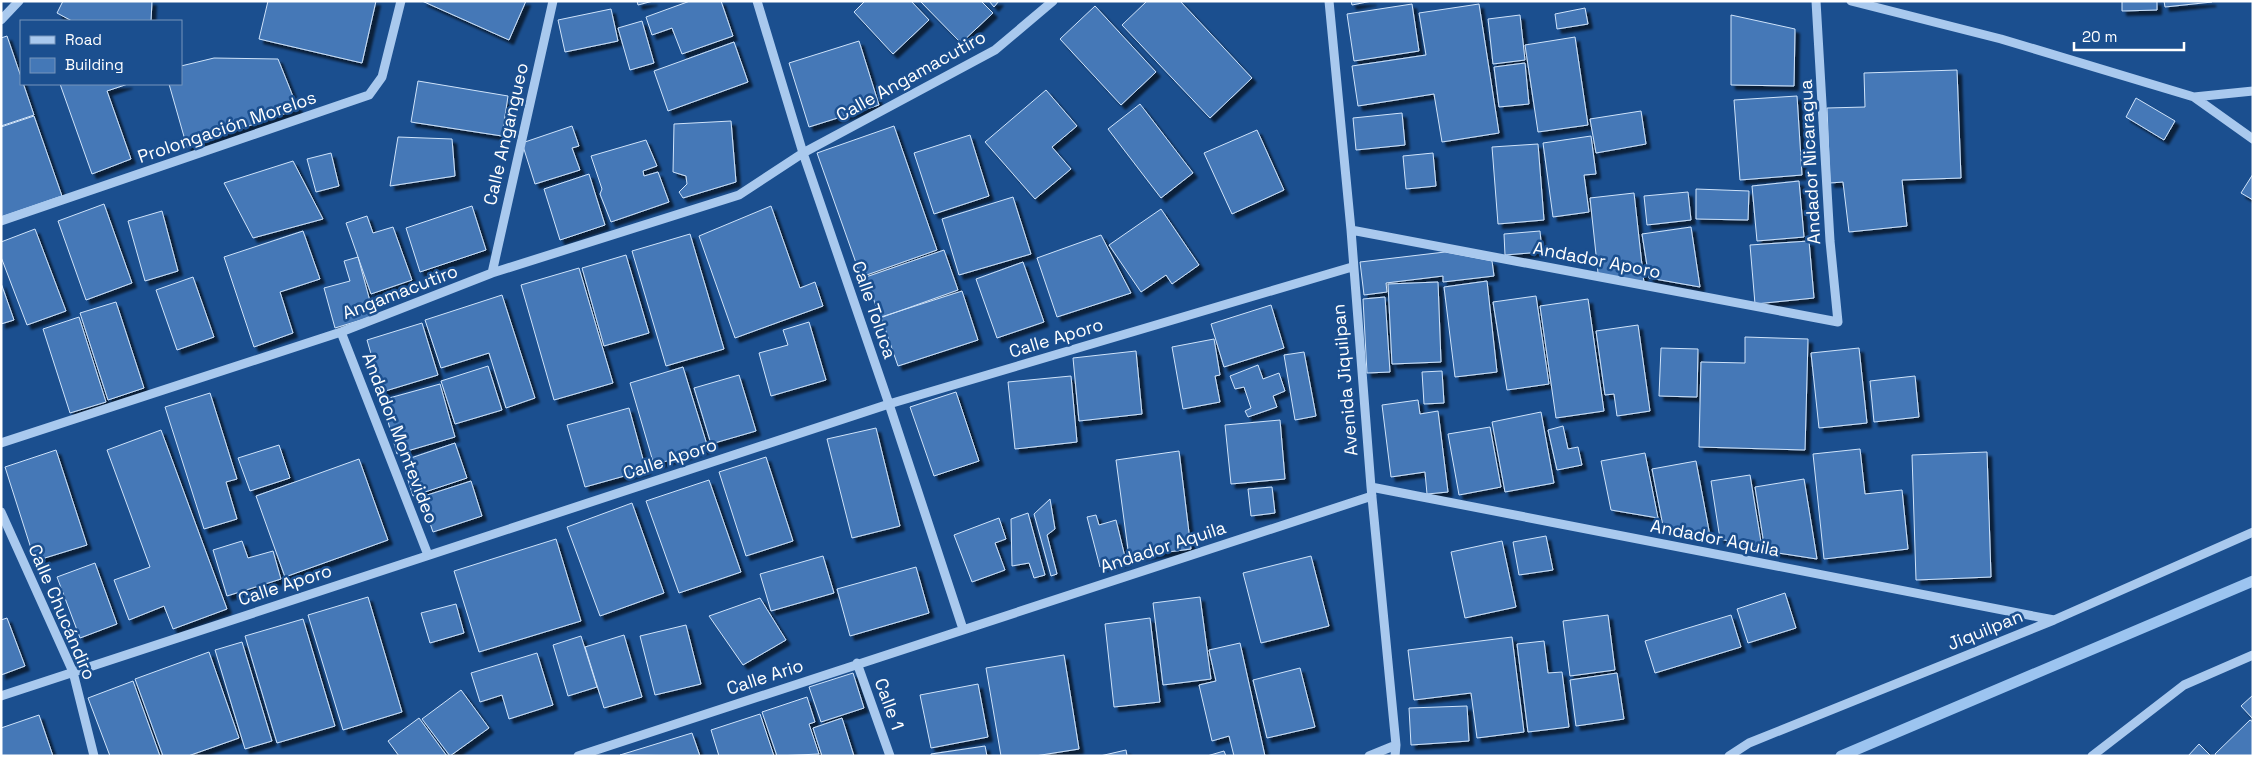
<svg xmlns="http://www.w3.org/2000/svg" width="2254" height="757" font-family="'Space Grotesk',sans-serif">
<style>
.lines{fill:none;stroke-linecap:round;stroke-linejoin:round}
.stream{stroke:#9cc4f0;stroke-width:11}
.building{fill:#4478b7;stroke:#cfe3fa;filter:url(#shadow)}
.minor{stroke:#a9c9ee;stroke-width:9}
.labels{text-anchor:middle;stroke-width:5;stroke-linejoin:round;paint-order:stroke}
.street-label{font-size:18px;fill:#fff;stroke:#1b4f8f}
</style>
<defs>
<filter id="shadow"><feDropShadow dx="4.5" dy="4.5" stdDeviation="1" flood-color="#0009"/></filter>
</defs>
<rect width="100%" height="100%" fill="#1b4f8f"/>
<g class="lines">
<path class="stream" d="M1841 756 2253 581"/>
</g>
<path class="building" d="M63 1H152L151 21H72L57 13Z
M268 1H376L362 63 259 39Z
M422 1H526L509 40Z
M637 1H653L638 5Z
M690 1H721L733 36 682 54 672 28 652 35 646 17Z
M865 1H911L929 20 893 54 854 12Z
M920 1H981L993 13 961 43Z
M989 1H999L994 7Z
M1147 1H1180L1252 78 1210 118 1122 25Z
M1351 1H1372L1352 5Z
M2122 1H2157V10L2122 11Z
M2164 1H2211L2212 2 2165 7Z
M1412 4 1419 51 1354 61 1347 14Z
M1479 4 1499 133 1442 142 1434 94 1358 106 1352 66 1426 55 1419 13Z
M1095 6 1156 72 1121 105 1060 39Z
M1585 8 1588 24 1557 29 1555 14Z
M611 9 618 41 565 52 558 20Z
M1520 15 1525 60 1493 64 1488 19Z
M1731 15 1795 29 1794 86 1731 85Z
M642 21 654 63 630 70 618 28Z
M7 36 34 115 1 126V38Z
M1575 37 1588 125 1538 132 1525 45Z
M859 41 879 105 809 127 789 63Z
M734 42 748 82 668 111 654 71Z
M214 58 278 59 298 109 187 147 169 84H181V66Z
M1525 63 1529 104 1499 107 1494 67Z
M1957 70 1961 178 1902 180 1907 226 1849 232 1843 182 1830 183 1827 108 1865 107 1864 73Z
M418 81 508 96 502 136 411 122Z
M60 84H128L107 91 131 159 92 174Z
M1046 90 1077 126 1052 147 1071 169 1035 199 985 142Z
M1797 96 1802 175 1740 180 1734 100Z
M2136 98 2175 121 2164 140 2126 117Z
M1140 104 1193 173 1161 198 1108 129Z
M1641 111 1646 144 1596 153 1590 119Z
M1402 113 1405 145 1356 150 1353 118Z
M34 116 62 196 1 217V127Z
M731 121 736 182 683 198 679 192 687 184 686 176 673 172 674 124Z
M572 126 579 146 572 148 580 170 535 184 522 143Z
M894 126 937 250 861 277 817 153Z
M1257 130 1284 190 1232 214 1204 153Z
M970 135 989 196 934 214 914 153Z
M1591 136 1596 174 1584 175 1589 212 1553 217 1543 143Z
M398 137 452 139 455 176 390 186Z
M646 140 657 166 643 171 644 176 658 172 669 202 611 222 600 194 602 189 591 156Z
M1538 144 1544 220 1498 224 1492 147Z
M331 153 339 186 316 192 307 159Z
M1433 153 1436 186 1406 189 1403 156Z
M293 161 323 219 253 238 224 183Z
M589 174 605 225 560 240 544 189Z
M2253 174V200L2241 193Z
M1799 181 1804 237 1757 241 1752 186Z
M1696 189 1749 191 1748 220 1696 219Z
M1688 192 1691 220 1647 225 1644 196Z
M1634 193 1644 283 1598 273 1590 198Z
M1013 197 1031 254 959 275 942 219Z
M104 204 132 283 86 300 58 221Z
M472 206 486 250 420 272 406 228Z
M771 206 800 288 815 282 823 306 735 338 699 236Z
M1161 209 1199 265 1172 284 1166 275 1141 292 1109 245Z
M162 211 178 271 145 281 128 221Z
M367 216 373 233 393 227 412 280 371 294 346 223Z
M1691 227 1700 287 1649 278 1642 234Z
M35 229 66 311 27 325 1 257V242Z
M303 231 320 279 280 292 293 333 254 347 224 257Z
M1540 231 1542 252 1505 255 1504 234Z
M690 234 724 349 666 366 632 251Z
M1101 235 1131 293 1057 317 1037 258Z
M1809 241 1814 298 1755 304 1750 245Z
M944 250 958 290 880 318 866 277Z
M1445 252 1492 261 1494 276 1443 282V276L1386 283 1387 292 1364 295 1360 262Z
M626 255 649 333 604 346 582 268Z
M358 257 374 316 335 328 324 288 350 281 344 261Z
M1023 262 1044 322 997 338 976 279Z
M579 268 613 383 554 400 521 285Z
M193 277 214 337 177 350 156 290Z
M1487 281 1497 372 1455 377 1444 287Z
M1438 282 1441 362 1392 364 1388 284Z
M1 283 14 320 1 324Z
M962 291 978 340 898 366 881 317Z
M502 295 535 398 506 408 489 353 441 368 425 320Z
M1536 296 1549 384 1507 390 1493 302Z
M1385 297 1390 372 1367 373 1363 299Z
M1588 299 1604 411 1556 418 1540 306Z
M116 302 144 388 108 400 80 313Z
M1271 305 1284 348 1224 367 1211 324Z
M79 317 106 402 70 413 43 329Z
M809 322 826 380 771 396 759 353 788 345 783 330Z
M422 323 438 375 382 392 367 340Z
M1638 325 1650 411 1617 416 1614 394 1605 395 1596 331Z
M1745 337 1808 339 1805 450 1699 447 1701 362 1745 363Z
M1214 339 1220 375 1215 376 1220 402 1183 409 1172 347Z
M1661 348 1698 349 1697 397 1659 396Z
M1859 348 1867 423 1819 428 1811 353Z
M1136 351 1142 414 1079 421 1073 358Z
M1304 352 1316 416 1295 420 1284 355Z
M1258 365 1263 379 1279 373 1285 391 1273 396 1277 407 1248 417 1245 411 1251 408 1244 387 1235 389 1230 376Z
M488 366 502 410 455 424 441 381Z
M683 367 708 448 654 465 630 383Z
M1442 371 1444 403 1424 404 1422 372Z
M739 375 756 431 711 444 694 388Z
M1071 376 1077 442 1015 449 1008 382Z
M1915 376 1919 417 1874 422 1870 381Z
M440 384 455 437 397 454 382 400Z
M956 392 979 461 934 476 910 407Z
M210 393 237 479 226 482 237 519 204 529 165 407Z
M1418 400 1420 414 1438 411 1448 492 1427 494 1425 472 1391 477 1382 405Z
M629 408 646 470 585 487 567 425Z
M1541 412 1554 483 1505 492 1492 422Z
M1280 420 1285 479 1231 484 1225 425Z
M1563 426 1568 449 1578 447 1582 465 1557 470 1548 430Z
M1490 427 1501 487 1459 495 1448 434Z
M876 428 900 526 852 538 827 439Z
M161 430 227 609 173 629 164 606 129 620 114 580 150 567 107 450Z
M455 443 467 478 413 496 402 461Z
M279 445 290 478 250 491 238 458Z
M1860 449 1865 494 1902 490 1908 549 1824 559 1813 454Z
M56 450 87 545 35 561 5 467Z
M1179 451 1191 549 1129 557 1116 460Z
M1987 452 1991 577 1916 580 1912 455Z
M1645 453 1658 518 1611 510 1601 461Z
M766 457 793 541 746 556 719 472Z
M359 459 388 540 285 577 256 496Z
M1696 461 1710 536 1663 526 1652 469Z
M1750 475 1762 548 1720 539 1711 481Z
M1804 479 1817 559 1765 551 1755 487Z
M709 480 741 572 679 593 646 501Z
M471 481 482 516 433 532 421 497Z
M1272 487 1275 513 1251 516 1248 489Z
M1050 499 1055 529 1047 535 1057 574 1051 576 1034 514Z
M632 503 664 593 600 616 567 527Z
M1028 513 1045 575 1034 578 1029 563 1012 566 1011 519Z
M1096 515 1099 525 1116 520 1126 561 1100 567 1087 517Z
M999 518 1006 539 995 543 1005 570 972 582 954 535Z
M1546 536 1553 570 1519 575 1513 542Z
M556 539 581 621 479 652 454 571Z
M242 541 248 558 273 551 281 579 227 596 213 550Z
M1502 541 1516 607 1465 618 1451 552Z
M823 556 834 593 771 611 760 574Z
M1311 556 1329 626 1261 643 1243 573Z
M95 563 117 624 80 638 57 577Z
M916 567 929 613 850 636 837 589Z
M1785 593 1796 628 1748 643 1737 609Z
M368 597 402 712 343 730 308 615Z
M1200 597 1211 679 1163 685 1153 603Z
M760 598 786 640 743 665 709 616Z
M456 604 464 633 430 643 421 613Z
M1608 615 1615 670 1570 676 1563 621Z
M1731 615 1741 647 1655 673 1645 641Z
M7 618 25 666 1 675V620Z
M1150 618 1160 702 1114 707 1105 624Z
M303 619 335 726 277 743 245 636Z
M686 625 701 684 655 695 640 636Z
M624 635 642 697 604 708 585 647Z
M581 636 597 687 568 696 553 645Z
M1512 637 1524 732 1477 738 1471 693 1414 700 1408 650Z
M1544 641 1548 673 1562 672 1569 727 1528 732 1517 644Z
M242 642 272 741 245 749 215 650Z
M1240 643 1265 756H1234L1229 736 1212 741 1199 685 1216 681 1209 650Z
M209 652 239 738 188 756H163L135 679Z
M537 653 553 705 509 719 502 695 480 702 471 673Z
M1064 655 1079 749 1035 756H1001L986 668Z
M1300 668 1315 727 1267 738 1253 680Z
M853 673 864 708 821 722 809 687Z
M1617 673 1624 719 1576 726 1570 680Z
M133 681 160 756H110L88 698Z
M978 684 988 737 931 748 920 695Z
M461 690 489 728 450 756 422 719Z
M2253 695V719L2241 706Z
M807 697 815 722 809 724 819 754 777 756 762 712Z
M1467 706 1469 741 1411 745 1409 708Z
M760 714 774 756H719L711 730Z
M39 715 53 756H1V728Z
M419 718 447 756H399L388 741Z
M842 718 854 756H822L813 728Z
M2250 720 2253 722V756H2216L2215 754Z
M692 733 700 756 620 755Z
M2199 744 2211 756H2188Z
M985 746 987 756H931V754Z
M1126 750 1127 756H1100Z
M1224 751 1226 756H1207Z"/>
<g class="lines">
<path class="minor" d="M757 1 803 153 889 404 963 629
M1329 1 1351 230 1371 487 1396 745 1395 756
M1851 1 2001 39 2194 97 2253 139
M1 20 19 1
M2194 97 2253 91
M1 221 369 95 382 77 401 1
M1351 230 1838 322 1830 241 1816 1
M492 273 553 1
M341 332 428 555
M1 443 341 332 492 273 739 195 803 153 995 50 1053 1
M1371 487 2054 620
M1 512 73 672 94 756
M857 663 890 756
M1 696 889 404 1352 267
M578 756 1372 496
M1369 756 1396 745
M1729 756 1749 743 2054 620 2253 532
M2092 756 2184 685 2253 655"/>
</g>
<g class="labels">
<g class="street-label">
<text transform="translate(911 76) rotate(-29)" y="6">Calle Angamacutiro</text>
<text transform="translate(227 127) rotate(-19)" y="6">Prolongación Morelos</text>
<text transform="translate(506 134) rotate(-77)" y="6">Calle Angangueo</text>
<text transform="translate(1810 162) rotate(-93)" y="6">Andador Nicaragua</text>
<text transform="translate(1597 260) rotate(11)" y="6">Andador Aporo</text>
<text transform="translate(400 292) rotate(-21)" y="6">Angamacutiro</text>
<text transform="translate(874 310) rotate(71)" y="6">Calle Toluca</text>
<text transform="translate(1056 338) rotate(-17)" y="6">Calle Aporo</text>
<text transform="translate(1345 380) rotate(-95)" y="6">Avenida Jiquilpan</text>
<text transform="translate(400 438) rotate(69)" y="6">Andador Montevideo</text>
<text transform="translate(670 459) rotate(-18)" y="6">Calle Aporo</text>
<text transform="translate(1715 538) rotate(11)" y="6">Andador Aquila</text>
<text transform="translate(1163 547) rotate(-18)" y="6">Andador Aquila</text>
<text transform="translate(285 585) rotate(-18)" y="6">Calle Aporo</text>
<text transform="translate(62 612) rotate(67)" y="6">Calle Chucándiro</text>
<text transform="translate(1985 630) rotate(-22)" y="6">Jiquilpan</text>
<text transform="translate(765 677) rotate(-18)" y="6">Calle Ario</text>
<text transform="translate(889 704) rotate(70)" y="6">Calle 1</text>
</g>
</g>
<rect width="2254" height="757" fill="none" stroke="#ffffff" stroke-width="5"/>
<rect x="20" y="20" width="162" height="65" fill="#1b4f8f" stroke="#7695bc"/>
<rect x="30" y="36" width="25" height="8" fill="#a9c9ee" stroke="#7695bc"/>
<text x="65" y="45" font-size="15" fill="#ffffff">Road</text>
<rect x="30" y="58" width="25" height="15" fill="#4478b7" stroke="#7695bc"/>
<text x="65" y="70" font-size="15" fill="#ffffff">Building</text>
<path d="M2074 42v8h110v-8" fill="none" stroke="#ffffff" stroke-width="2.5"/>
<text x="2082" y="42" font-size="15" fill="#ffffff" stroke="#1b4f8f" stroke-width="4" paint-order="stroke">20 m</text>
</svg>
